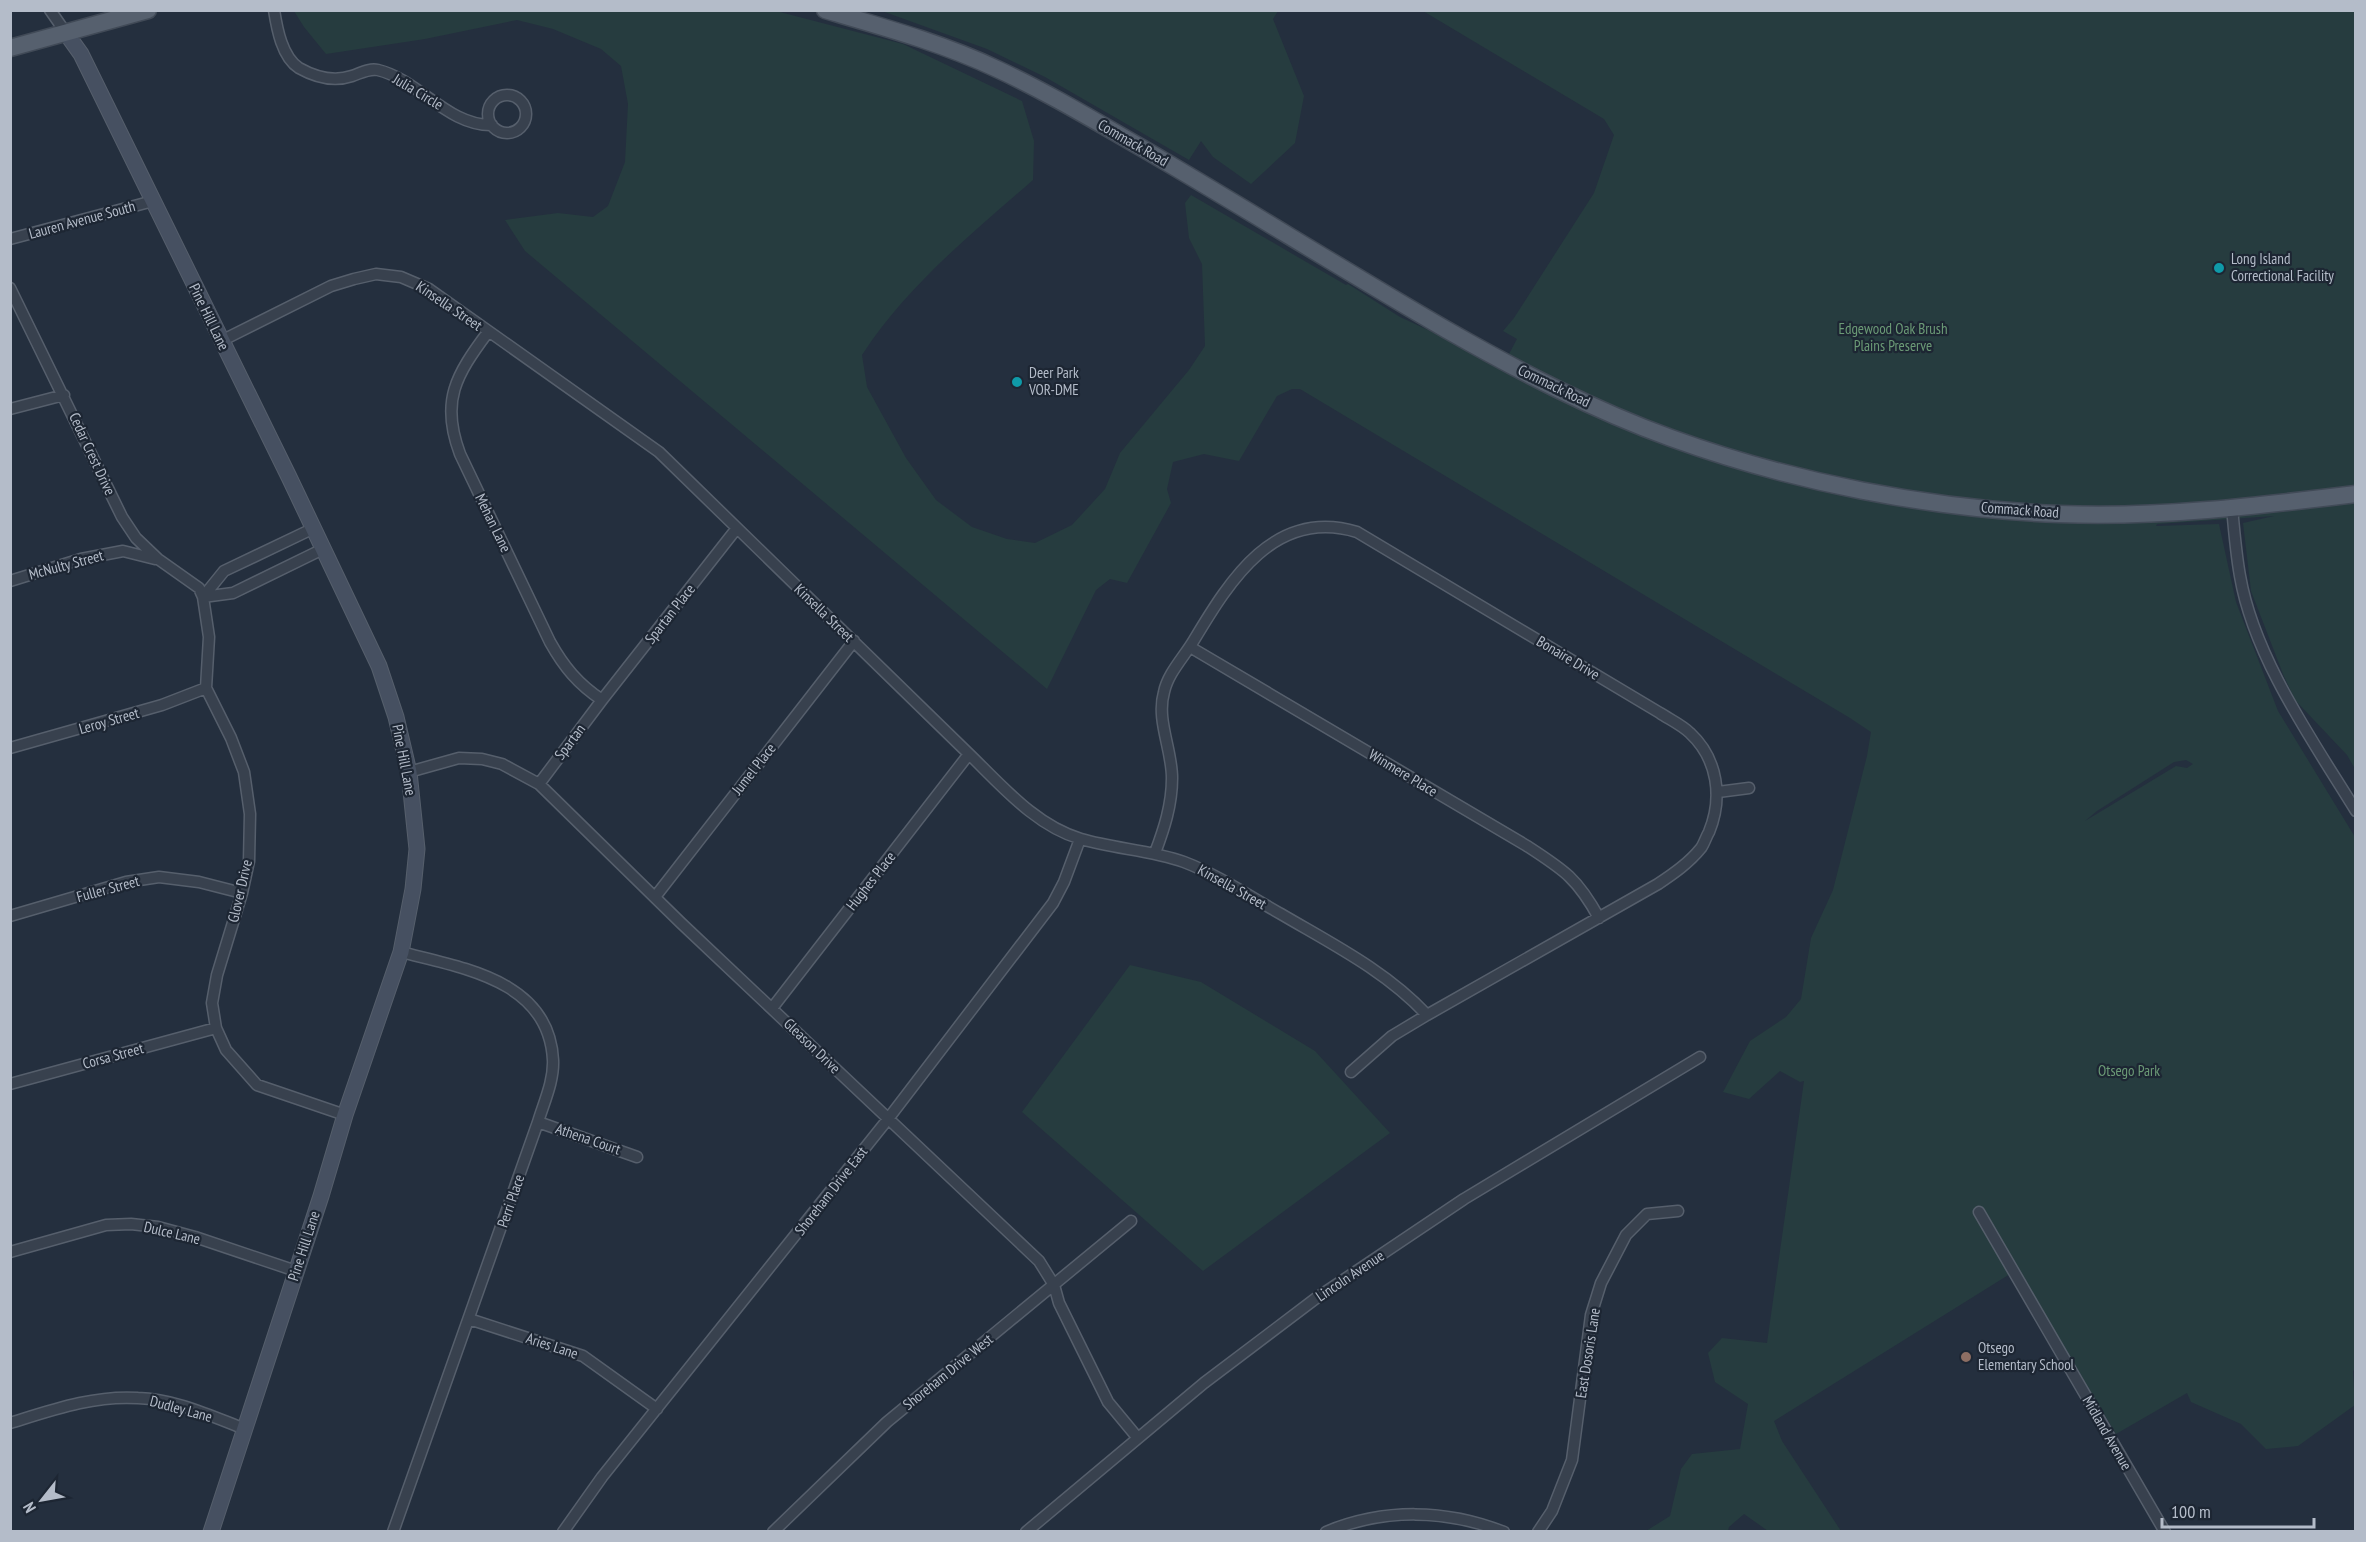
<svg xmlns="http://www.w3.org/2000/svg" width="2366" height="1542" font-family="'PT Sans Narrow',sans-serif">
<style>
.green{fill:#263c3f;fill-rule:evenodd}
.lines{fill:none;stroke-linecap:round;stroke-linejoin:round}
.street-casing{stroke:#565f6c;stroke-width:13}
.secondary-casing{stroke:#565f6c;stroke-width:17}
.primary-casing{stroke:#414a57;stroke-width:19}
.street{stroke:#38414e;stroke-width:10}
.secondary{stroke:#465061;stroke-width:15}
.primary{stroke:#56606e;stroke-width:16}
.culture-dot{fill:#0f9aa8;stroke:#1d2633;stroke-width:2}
.education-dot{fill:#8d6e63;stroke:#1d2633;stroke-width:2}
.labels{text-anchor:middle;stroke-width:4.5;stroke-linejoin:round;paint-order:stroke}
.street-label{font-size:15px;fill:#b4bcc9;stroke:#1d2633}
.poi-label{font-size:15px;fill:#b4bcc9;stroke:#1d2633;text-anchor:start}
.park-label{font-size:15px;fill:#6b9a76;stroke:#1d2633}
</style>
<rect width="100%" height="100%" fill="#242f3e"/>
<path class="green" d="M294 11H776L903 44 1022 101 1034 141 1033 180C971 234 907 286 862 355L867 387 906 458 936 500 972 527 1007 539 1035 543 1072 525 1105 489 1120 453 1189 370 1205 346 1202 264 1189 238 1185 203 1191 195 1346 285 1348 284 1400 317 1495 361 1509 354 1517 339 1503 331 1514 318 1594 193 1614 135 1604 119 1423 11H2355V769L2347 755 2295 700 2283 674 2251 591 2243 523 2274 516 2157 524 2156 526 2219 524 2236 602 2278 711 2355 837 2356 1368 2353 1371 2355 1405 2298 1446 2266 1449 2241 1424 2191 1402 2187 1393 2116 1434 2018 1269 1774 1421 1782 1441 1841 1531H1768L1744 1514 1729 1527 1728 1531H1646L1670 1516 1681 1469 1692 1454 1740 1449 1748 1404 1715 1382 1708 1353 1722 1338 1767 1343 1804 1081 1800 1082 1780 1071 1749 1099 1723 1092 1750 1041 1786 1017 1801 999 1811 938 1833 890 1867 756 1871 732 1850 718 1300 389H1292L1277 396 1239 461 1204 454 1173 462 1167 489 1171 503 1127 583 1110 579 1096 590 1047 689 525 251 505 220 558 213 593 217 608 206 625 162 628 104 621 66 601 49 553 29 517 20 425 39 326 54 304 27ZM2186 760 2193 764 2187 768 2176 766 2085 821 2097 811 2174 762Z
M882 11H1278L1273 19 1304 96 1295 143 1251 184 1213 157 1201 141 1189 160 1045 77 987 49Z
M1130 965 1201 982 1315 1051 1390 1133 1203 1271 1022 1112Z"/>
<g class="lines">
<defs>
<path id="street" d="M50 10 66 33
M274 10C277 29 282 57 299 68 315 77 334 82 352 76 361 73 369 68 378 70 419 80 448 126 492 125
M488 114a19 19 0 1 1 38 0a19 19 0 1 1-38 0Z
M10 239 153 201
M10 288 122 517 136 538 158 559 199 588 203 597 209 637 206 688 231 738 244 772 250 814 249 861 242 893 217 975 212 1003 216 1028 226 1050 257 1085 345 1115
M488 332C456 375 440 401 460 454L550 642C564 667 578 684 602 700
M221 341 331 286 354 279 376 274 401 277 429 289 659 452 969 754C1002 786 1036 826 1081 839 1115 849 1151 850 1184 862 1218 875 1249 896 1281 914 1332 944 1386 971 1427 1015
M10 409 64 395
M2232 507C2234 530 2236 554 2240 576 2254 658 2313 741 2356 811
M10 581 81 559 123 551 155 559
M203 597 224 571 312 529
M203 597 233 593 323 549
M1190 647 1527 846C1564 870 1577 878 1599 918
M10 748 162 705 206 688
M409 772 459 758 482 759 502 764 539 784 681 923 1039 1261 1054 1285 1059 1303 1108 1402 1137 1437
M539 784 602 700 737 528
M1718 792 1749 788
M1155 853C1164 829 1172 805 1172 778 1172 749 1156 720 1164 692 1168 673 1184 657 1194 640 1230 580 1275 507 1357 532L1660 713C1669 719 1682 725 1690 733 1718 759 1723 798 1709 832 1706 837 1704 844 1701 848 1689 863 1673 874 1658 884L1427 1015 1392 1036 1351 1072
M655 897 854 641
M10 916 126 882 159 877 199 882 242 893
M773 1007 969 754
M10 1084 216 1028
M538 1122 637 1157
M1979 1212 2165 1532
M10 1252 106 1225 131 1224 158 1227 195 1237 296 1271
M469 1319 583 1356 657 1409
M10 1423C52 1410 94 1395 138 1398 175 1399 211 1416 245 1429
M393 1532 538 1122C544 1102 554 1081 553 1060 549 980 462 968 401 952
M563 1532 602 1477 888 1119 1053 903 1064 882 1080 839
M773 1532 887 1422 1131 1221
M1026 1532 1204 1383 1315 1299 1464 1199 1700 1057
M1326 1532C1384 1508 1446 1509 1504 1532
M1538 1532 1552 1511 1572 1460 1591 1315 1601 1283 1626 1235 1647 1214 1678 1211"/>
<path id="secondary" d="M66 33 81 54 289 477 379 666 396 717 409 772 417 849 413 889 401 952 345 1115 321 1196 211 1532"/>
<path id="primary" d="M825 10C883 27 942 43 997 69 1047 92 1095 121 1142 148 1245 208 1345 271 1447 330 1519 371 1593 410 1671 438 1792 482 1930 509 2059 514 2158 518 2257 506 2356 494
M10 48 148 10"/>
</defs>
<use href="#street" class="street-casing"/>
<use href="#secondary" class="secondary-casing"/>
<use href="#primary" class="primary-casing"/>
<use href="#street" class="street"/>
<use href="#secondary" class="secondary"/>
<use href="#primary" class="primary"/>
</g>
<g class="culture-dot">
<circle cx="2219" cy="268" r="6"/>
<circle cx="1017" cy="382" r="6"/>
</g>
<circle class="education-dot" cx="1966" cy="1357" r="6"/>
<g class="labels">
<g class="street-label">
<text transform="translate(418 92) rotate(31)" y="5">Julia Circle</text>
<text transform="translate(1133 143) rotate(30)" y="5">Commack Road</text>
<text transform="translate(82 220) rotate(-15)" y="5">Lauren Avenue South</text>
<text transform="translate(449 306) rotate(34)" y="5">Kinsella Street</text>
<text transform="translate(209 317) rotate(64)" y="5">Pine Hill Lane</text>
<text transform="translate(1554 386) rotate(26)" y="5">Commack Road</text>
<text transform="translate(92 454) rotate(65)" y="5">Cedar Crest Drive</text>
<text transform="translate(2020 510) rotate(4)" y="5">Commack Road</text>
<text transform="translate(493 523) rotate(64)" y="5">Mehan Lane</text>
<text transform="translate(66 565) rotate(-15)" y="5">McNulty Street</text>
<text transform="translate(824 613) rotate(44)" y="5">Kinsella Street</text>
<text transform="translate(670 614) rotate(-52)" y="5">Spartan Place</text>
<text transform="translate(1568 658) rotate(31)" y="5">Bonaire Drive</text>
<text transform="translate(109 721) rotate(-16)" y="5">Leroy Street</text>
<text transform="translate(570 742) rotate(-53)" y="5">Spartan</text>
<text transform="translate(404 760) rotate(79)" y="5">Pine Hill Lane</text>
<text transform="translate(754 769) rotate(-52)" y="5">Jumel Place</text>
<text transform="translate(1403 773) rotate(31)" y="5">Winmere Place</text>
<text transform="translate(871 881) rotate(-52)" y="5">Hughes Place</text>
<text transform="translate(1232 887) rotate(29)" y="5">Kinsella Street</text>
<text transform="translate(108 889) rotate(-15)" y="5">Fuller Street</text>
<text transform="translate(240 891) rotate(-77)" y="5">Glover Drive</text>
<text transform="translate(812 1046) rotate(44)" y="5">Gleason Drive</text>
<text transform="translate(113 1056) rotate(-15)" y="5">Corsa Street</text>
<text transform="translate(588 1139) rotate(19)" y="5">Athena Court</text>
<text transform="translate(831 1191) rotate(-52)" y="5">Shoreham Drive East</text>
<text transform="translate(511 1201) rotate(-71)" y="5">Perri Place</text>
<text transform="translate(172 1233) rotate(13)" y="5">Dulce Lane</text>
<text transform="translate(304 1246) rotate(-72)" y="5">Pine Hill Lane</text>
<text transform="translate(1350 1276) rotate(-34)" y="5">Lincoln Avenue</text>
<text transform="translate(552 1346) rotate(18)" y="5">Aries Lane</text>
<text transform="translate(1588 1353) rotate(-81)" y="5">East Dosoris Lane</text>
<text transform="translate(948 1372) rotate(-39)" y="5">Shoreham Drive West</text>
<text transform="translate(181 1409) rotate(15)" y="5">Dudley Lane</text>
<text transform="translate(2107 1433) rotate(60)" y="5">Midland Avenue</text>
</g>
<g class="poi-label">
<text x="2231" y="264">Long Island<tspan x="2231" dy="17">Correctional Facility</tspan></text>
<text x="1029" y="378">Deer Park<tspan x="1029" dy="17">VOR-DME</tspan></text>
<text x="1978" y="1353">Otsego<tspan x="1978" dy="17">Elementary School</tspan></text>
</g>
<g class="park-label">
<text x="1893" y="334">Edgewood Oak Brush<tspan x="1893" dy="17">Plains Preserve</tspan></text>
<text x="2129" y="1076">Otsego Park</text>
</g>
</g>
<rect width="2366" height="1542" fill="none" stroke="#b4bcc9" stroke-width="24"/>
<g transform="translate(42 1500) rotate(239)" stroke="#1d2633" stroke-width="4.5" paint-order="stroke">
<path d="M0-4.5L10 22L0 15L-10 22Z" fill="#b4bcc9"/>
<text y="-9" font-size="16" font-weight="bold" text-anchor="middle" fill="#b4bcc9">N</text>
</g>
<path d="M2162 1518v9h152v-9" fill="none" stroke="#b4bcc9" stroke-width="3"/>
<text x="2171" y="1518" font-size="18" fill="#b4bcc9" stroke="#1d2633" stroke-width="4.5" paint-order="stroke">100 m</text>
</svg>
